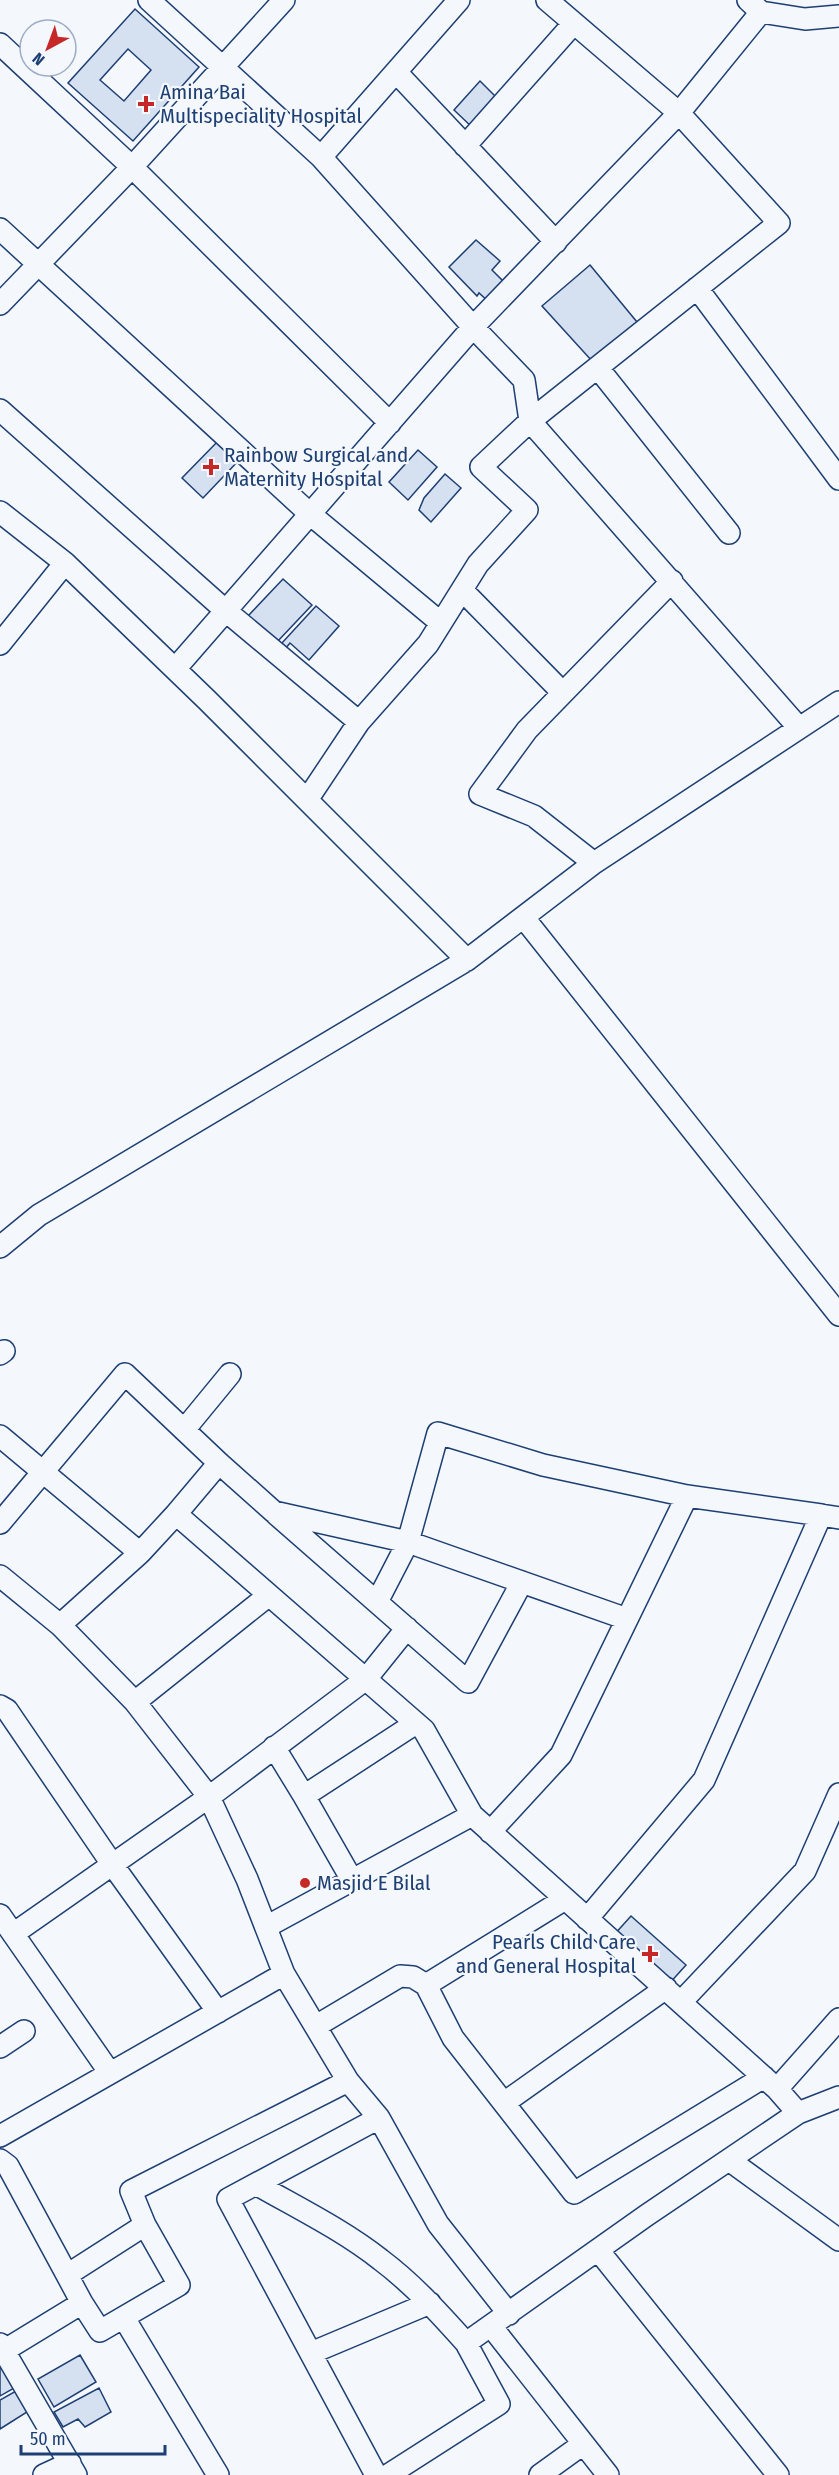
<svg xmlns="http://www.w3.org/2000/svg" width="839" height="2475" font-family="'Fira Sans Condensed',sans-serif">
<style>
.building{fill:#d5e0f0;stroke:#1d3f73;stroke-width:1.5;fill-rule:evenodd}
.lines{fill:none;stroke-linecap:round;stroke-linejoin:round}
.minor-casing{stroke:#1d3f73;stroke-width:24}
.minor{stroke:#f4f7fb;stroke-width:21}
.poi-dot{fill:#c62828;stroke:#f4f7fb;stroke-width:2}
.labels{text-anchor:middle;stroke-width:4.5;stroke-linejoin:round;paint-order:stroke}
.poi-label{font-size:21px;fill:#1d3f73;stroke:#f4f7fb;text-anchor:start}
</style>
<rect width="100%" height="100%" fill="#f4f7fb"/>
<path class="building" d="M135 9 199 67 133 141 68 83ZM128 49 151 70 124 101 100 80Z
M480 81 500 101 474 129 454 110Z
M476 240 500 261 492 270 507 285 490 303 479 293 477 296 449 267Z
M590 265 637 322 592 361 542 306Z
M220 439 241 458 203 498 182 478Z
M418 450 437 467 408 500 389 482Z
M445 474 461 488 431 522 419 510 424 498Z
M283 579 312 605 277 642 248 616Z
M316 606 339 626 309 660 290 643 285 649 281 644Z
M631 1916 686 1965 668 1985 613 1936Z
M80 2355 96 2382 54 2407 38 2379Z
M3 2366 16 2387 0 2396V2368Z
M99 2388 111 2412 85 2427 78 2419 63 2427 54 2412Z
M16 2391 27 2412 0 2429V2400Z"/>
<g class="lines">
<defs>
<path id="minor" d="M149 0 321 157 473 327 524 380 530 421 799 728
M748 0 761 12 805 19 839 16
M0 44 132 167 390 423
M396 72 556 242
M465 146 574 23
M321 157 459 0
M0 229 310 514 441 623
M697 288 839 479
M0 304 132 167 284 0
M598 368 729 533
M0 410 226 611 359 722
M0 512 65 563 207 700 467 960
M462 590 563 693
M0 644 65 563
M175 669 473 327 679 113 761 12
M307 800 359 722 428 644 478 564 527 510 481 467 530 421 779 223 679 113 547 0
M594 863 534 816 480 794 527 730 672 581
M524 918 839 1315
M0 1247 39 1215 467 960 594 863 839 702
M0 1354 4 1351
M184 1430 230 1374
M0 1436 140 1553 176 1514 424 1730 472 1815 777 2089
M176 1514 219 1463 274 1512 408 1542 438 1433 543 1465 687 1496 821 1515
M276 1514 468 1682 522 1582
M0 1523 125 1374 219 1463
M0 1576 60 1625 135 1702
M269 1595 135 1702 209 1797 366 1679 407 1628
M377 1602 408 1542 627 1619
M60 1625 140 1553
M0 1706 7 1710 112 1864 218 2012
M274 1747 304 1796 416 1723
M304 1796 352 1880
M490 1832 561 1755 687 1496
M565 1899 426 1985 453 2038 574 2193 764 2077
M0 1915 110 2073
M587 1919 704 1780 821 1515 839 1518
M266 1927 472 1815
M13 1934 209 1797 247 1879 284 1974 348 2081 379 2118
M681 2002 805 1871 839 1794
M316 2026 400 1976 413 1977 426 1985
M0 2047 24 2031
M504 2103 666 1988
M798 2113 777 2089 839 2019
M0 2136 284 1974
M0 2160 8 2166 67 2275
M729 2160 839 2240
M256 2184C298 2208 343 2230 381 2260 413 2284 440 2314 466 2343
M598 2250 778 2475
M82 2303 100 2331 179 2285 145 2225
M124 2318 218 2475
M491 2326 608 2475
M0 2344 76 2475
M0 2353 82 2303 67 2275 145 2225 131 2191 348 2081
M311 2353 430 2303
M44 2475 70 2463
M376 2475 228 2199 379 2118 438 2224 509 2314
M388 2475 499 2404 466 2343 647 2215 798 2113 839 2097
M540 2475 583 2444"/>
</defs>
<use href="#minor" class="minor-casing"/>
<use href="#minor" class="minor"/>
</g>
<g class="poi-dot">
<path d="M143 95h6v6h6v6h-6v6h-6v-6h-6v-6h6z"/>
<path d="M208 458h6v6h6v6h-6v6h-6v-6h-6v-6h6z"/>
<circle cx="305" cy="1883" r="6"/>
<path d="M647 1945h6v6h6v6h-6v6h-6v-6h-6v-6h6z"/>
</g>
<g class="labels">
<g class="poi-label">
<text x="160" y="99">Amina Bai<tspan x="160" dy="24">Multispeciality Hospital</tspan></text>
<text x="224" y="462">Rainbow Surgical and<tspan x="224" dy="24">Maternity Hospital</tspan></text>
<text x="317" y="1890">Masjid E Bilal</text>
<text x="636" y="1949" text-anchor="end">Pearls Child Care<tspan x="636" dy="24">and General Hospital</tspan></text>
</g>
</g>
<g transform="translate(48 48) rotate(221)"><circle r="28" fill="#f4f7fb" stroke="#9eadc5" stroke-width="1.5"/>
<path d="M0-4.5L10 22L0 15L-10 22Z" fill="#c62828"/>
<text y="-9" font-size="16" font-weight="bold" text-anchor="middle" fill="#1d3f73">N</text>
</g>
<path d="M21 2445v9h144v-9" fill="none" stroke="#1d3f73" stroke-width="3"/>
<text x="30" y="2445" font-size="18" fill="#1d3f73" stroke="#f4f7fb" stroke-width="4.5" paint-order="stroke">50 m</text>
</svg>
